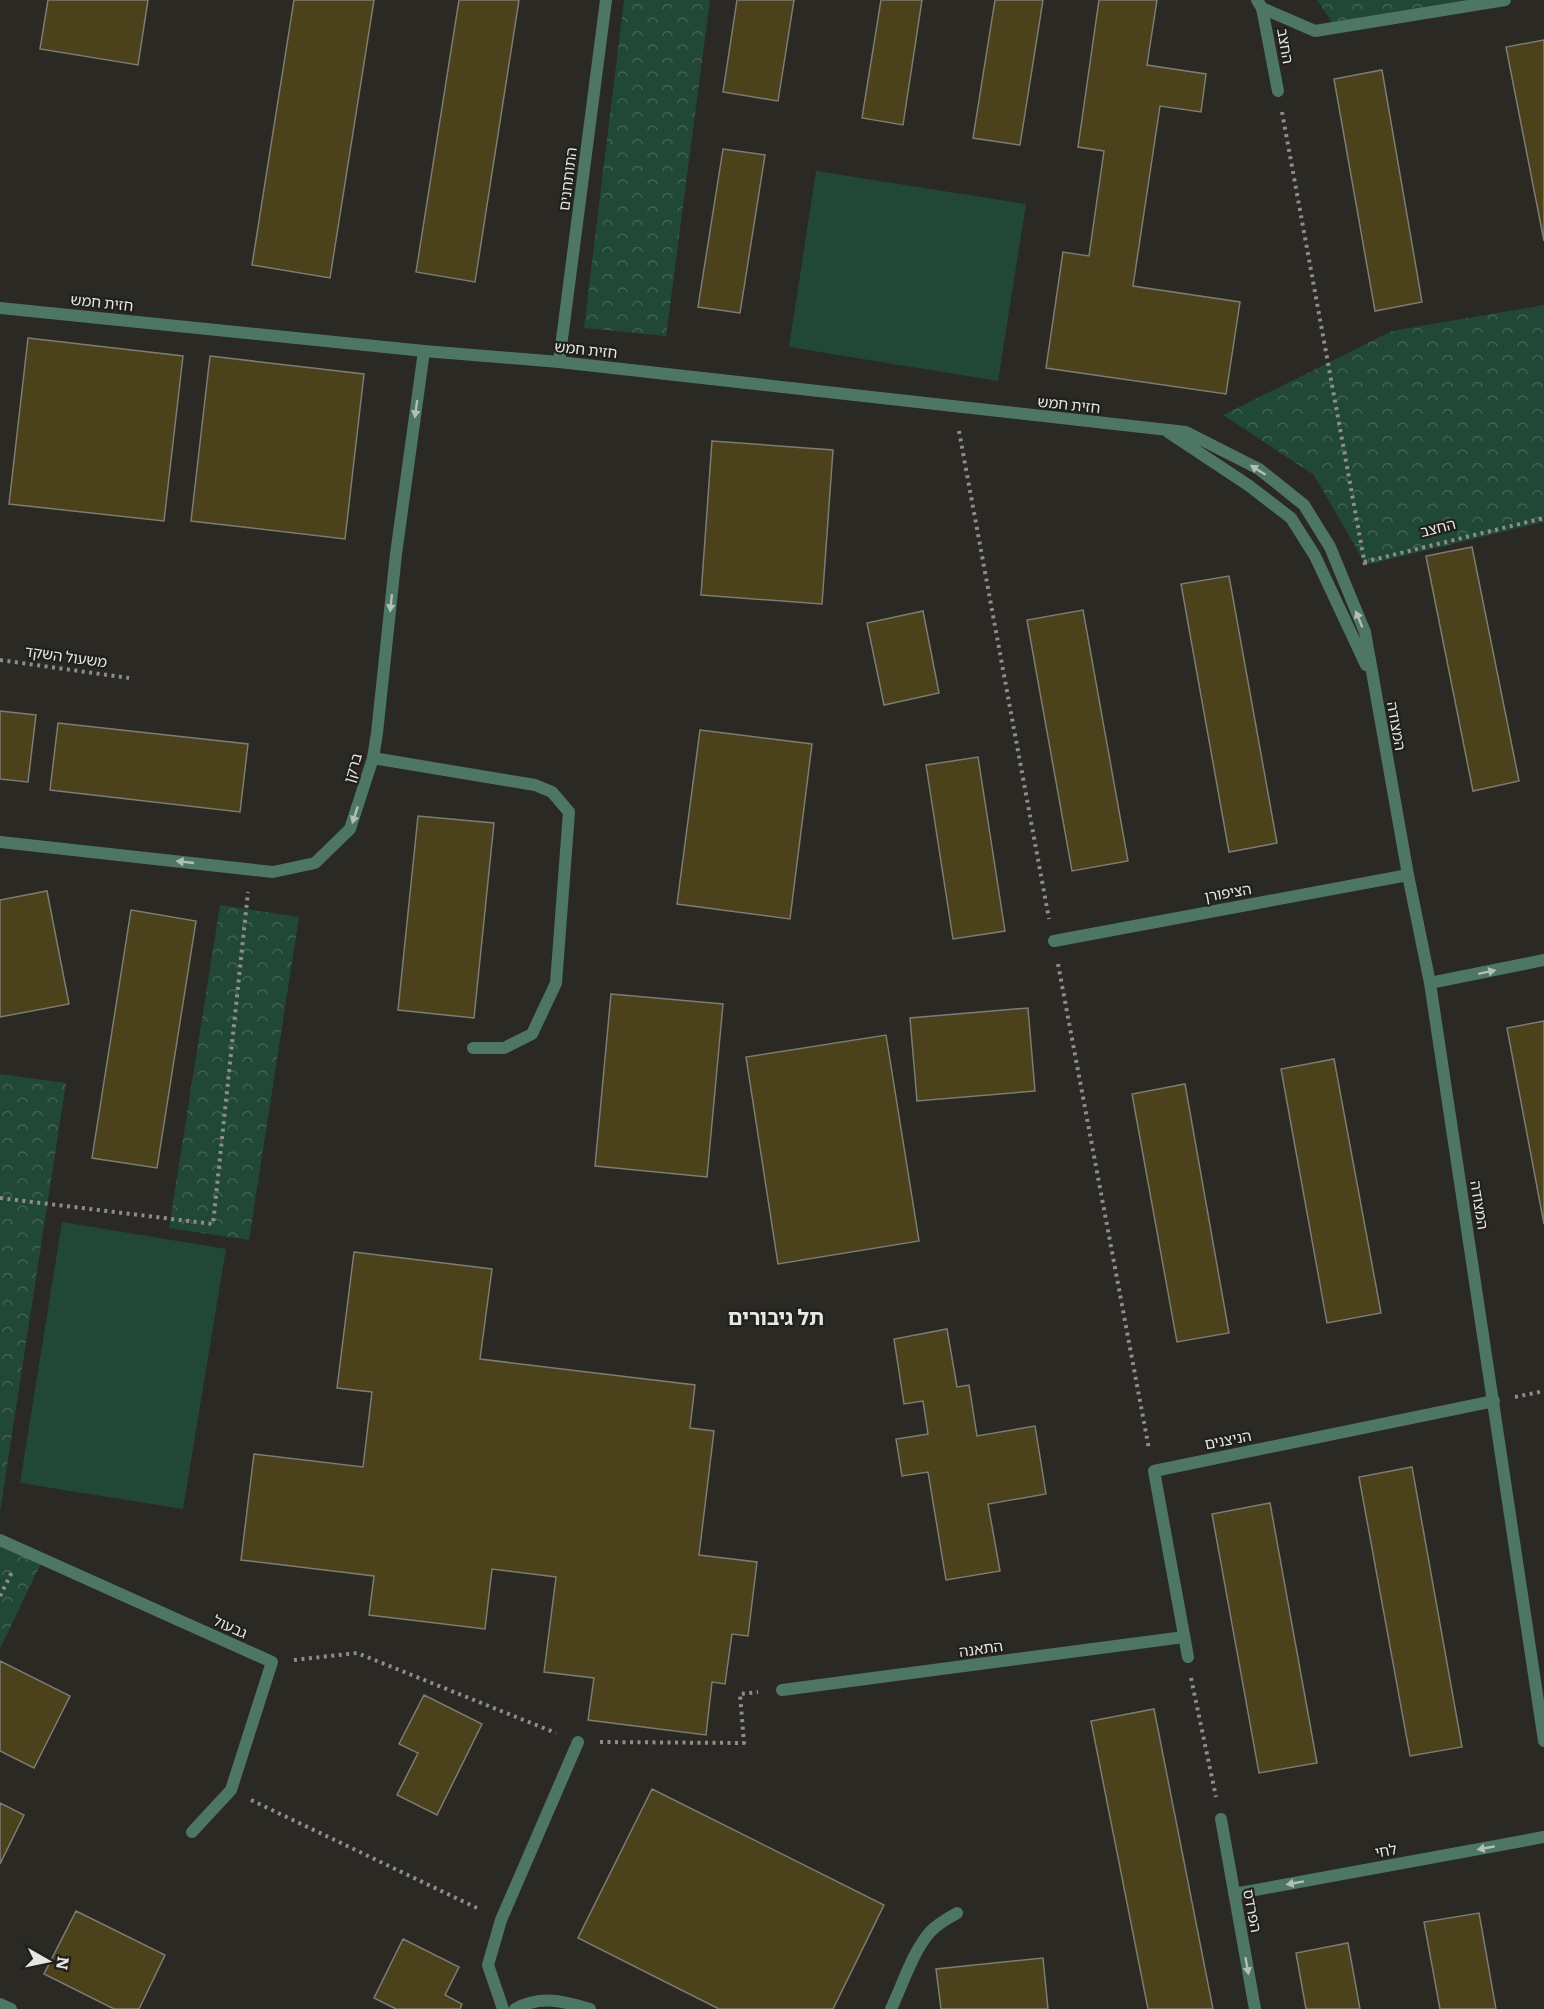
<svg xmlns="http://www.w3.org/2000/svg" width="1544" height="2009" font-family="Literata,'Noto Sans Hebrew',serif">
<style>
.park{fill:url(#park-crowns)}
.garden{fill:#214836}
.building{fill:#4b411a;stroke:#7d7b75;stroke-width:1.5}
.lines{fill:none;stroke-linecap:round;stroke-linejoin:round}
.path{stroke:#8e8d89;stroke-width:4;stroke-dasharray:3 4.5;stroke-linecap:butt}
.service{stroke:#4e7665;stroke-width:12}
.minor{stroke:#4e7665;stroke-width:12}
.tertiary{stroke:#4e7665;stroke-width:12}
.oneway{fill:#b1bfb6}
.labels{text-anchor:middle;stroke-width:4.5;stroke-linejoin:round;paint-order:stroke}
.street-label{font-size:15px;fill:#e6e6e2;stroke:#21201b}
.district-label{font-size:21px;font-weight:bold;fill:#e6e6e2;stroke:#21201b}
</style>
<defs>
<pattern id="park-crowns" width="20" height="18" patternUnits="userSpaceOnUse" patternTransform="scale(1.5)"><rect width="20" height="18" fill="#214836"/><path d="M2 6a3 3 0 1 1 6 0M12 15a3 3 0 1 1 6 0" fill="none" stroke="#416253"/></pattern>
</defs>
<rect width="100%" height="100%" fill="#2b2924"/>
<path class="park" d="M624 0H710L666 336 584 328Z
M1317 0H1505L1336 28Z
M1544 305V522L1366 565 1314 475 1223 415 1392 331Z
M220 905 299 917 249 1240 169 1228Z
M0 1074 66 1083 0 1512Z
M0 1540 43 1559 0 1649Z"/>
<path class="garden" d="M816 171 1026 204 998 381 789 347Z
M62 1222 226 1249 183 1509 20 1483Z"/>
<path class="building" d="M48 0H148L138 65 40 49Z
M294 0H374L330 278 252 265Z
M459 0H519L475 282 416 272Z
M737 0H794L778 101 723 92Z
M881 0H922L903 125 862 118Z
M995 0H1043L1020 145 973 138Z
M1099 0H1157L1147 65 1206 74 1201 112 1160 106 1133 286 1240 302 1226 394 1046 368 1063 252 1089 256 1104 151 1078 147Z
M1544 40V241L1506 47Z
M1382 70 1422 302 1375 311 1334 79Z
M723 149 765 155 740 313 698 307Z
M28 338 183 356 164 521 9 504Z
M210 356 364 374 345 539 191 521Z
M712 441 833 450 822 604 701 595Z
M1472 547 1519 781 1473 791 1426 556Z
M1229 576 1277 843 1229 852 1181 584Z
M1083 610 1128 861 1072 871 1027 620Z
M923 611 939 693 884 705 867 623Z
M0 711 36 715 28 782 0 779Z
M58 723 248 744 240 812 50 790Z
M700 730 812 744 790 919 677 904Z
M978 757 1005 931 953 939 926 765Z
M418 816 494 823 474 1018 398 1010Z
M47 891 69 1004 0 1017V900Z
M131 910 196 921 157 1168 92 1158Z
M611 994 723 1004 707 1177 595 1166Z
M1028 1008 1035 1091 917 1101 910 1018Z
M1544 1021V1224L1507 1028Z
M886 1035 919 1241 778 1264 746 1057Z
M1334 1059 1381 1313 1327 1323 1281 1069Z
M1185 1084 1229 1333 1177 1342 1132 1094Z
M354 1252 492 1269 480 1359 695 1385 690 1428 714 1431 699 1555 757 1562 748 1636 732 1634 725 1684 712 1682 706 1735 588 1720 594 1678 544 1672 556 1577 492 1569 485 1629 369 1615 374 1576 241 1560 254 1454 363 1467 372 1392 337 1388Z
M947 1329 957 1387 969 1385 977 1436 1035 1426 1046 1494 988 1504 1000 1571 946 1580 928 1472 902 1476 896 1439 928 1434 923 1401 904 1404 894 1339Z
M1412 1467 1462 1747 1410 1756 1359 1477Z
M1270 1503 1317 1763 1259 1773 1212 1514Z
M0 1661 70 1696 34 1768 0 1751Z
M424 1695 482 1724 437 1815 397 1795 418 1753 399 1744Z
M1154 1709 1213 2009H1148L1091 1721Z
M652 1789 884 1905 833 2009H719L578 1938Z
M0 1803 24 1815 0 1864Z
M76 1911 165 1955 139 2009H114L44 1974Z
M1479 1913 1496 2009H1440L1424 1922Z
M403 1939 459 1967 445 1995 462 2004 460 2009H396L374 1998Z
M1348 1943 1360 2009H1306L1296 1953Z
M1043 1958 1048 2009H941L936 1969Z"/>
<g class="lines">
<path class="path" d="M1282 112 1365 565
M959 431 1049 919
M1364 562 1544 518
M0 660 129 678
M1058 964 1149 1449
M0 1198 213 1224 248 892
M1515 1397 1544 1391
M0 1596 13 1570
M294 1660 357 1653 556 1733
M1191 1678 1216 1797
M600 1742 744 1743 740 1694 758 1692
M251 1800 479 1909"/>
<path class="service" d="M373 758 535 785 552 792 569 812 556 983 532 1034 504 1048H473
M503 2009 488 1965 501 1920 578 1742
M891 2009C902 1986 913 1951 930 1932 937 1924 948 1918 957 1913"/>
<path class="minor" d="M1257 0 1262 8 1278 91
M1262 8 1315 31 1505 0
M559 362 606 0
M0 842 273 872 315 863 350 829 373 758 377 733 396 554 424 351
M1054 941 1408 875
M1430 983 1544 960
M0 1540 272 1662 231 1790 192 1832
M1188 1657 1154 1471 1494 1401
M782 1690 1184 1637
M1221 1819 1255 2009
M1234 1894 1544 1837
M0 2004 11 2009
M515 2009C541 1995 563 2001 590 2009"/>
<path class="tertiary" d="M0 308 424 351 559 362 1186 432 1259 469 1304 505 1330 547 1365 632 1408 875 1430 983 1544 1741
M1168 432 1248 485 1291 518 1315 556 1366 665"/>
</g>
<defs><path id="oneway-solid" d="M-6-.8H1V-3.2L6.5 0L1 3.2V.8H-6Z" transform="scale(1.5)"/></defs>
<g class="oneway">
<use href="#oneway-solid" transform="translate(416 409) rotate(98)"/>
<use href="#oneway-solid" transform="translate(1258 470) rotate(-148)"/>
<use href="#oneway-solid" transform="translate(391 603) rotate(96)"/>
<use href="#oneway-solid" transform="translate(1359 619) rotate(-112)"/>
<use href="#oneway-solid" transform="translate(355 815) rotate(108)"/>
<use href="#oneway-solid" transform="translate(185 862) rotate(-174)"/>
<use href="#oneway-solid" transform="translate(1487 972) rotate(-12)"/>
<use href="#oneway-solid" transform="translate(1486 1848) rotate(170)"/>
<use href="#oneway-solid" transform="translate(1295 1883) rotate(170)"/>
<use href="#oneway-solid" transform="translate(1247 1966) rotate(80)"/>
</g>
<g class="labels">
<g class="street-label">
<text transform="translate(1285 46) rotate(80)" y="5">החצב</text>
<text transform="translate(568 179) rotate(-83)" y="5">התותחנים</text>
<text transform="translate(102 303) rotate(6)" y="5">חזית חמש</text>
<text transform="translate(586 350) rotate(6)" y="5">חזית חמש</text>
<text transform="translate(1069 405) rotate(6)" y="5">חזית חמש</text>
<text transform="translate(1438 528) rotate(-14)" y="5">החצב</text>
<text transform="translate(66 657) rotate(8)" y="5">משעול השקד</text>
<text transform="translate(1396 726) rotate(80)" y="5">המצודה</text>
<text transform="translate(353 768) rotate(-74)" y="5">ברקן</text>
<text transform="translate(1228 893) rotate(-10)" y="5">הציפורן</text>
<text transform="translate(1479 1205) rotate(81)" y="5">המצודה</text>
<text transform="translate(1228 1440) rotate(-11)" y="5">הניצנים</text>
<text transform="translate(230 1627) rotate(24)" y="5">גבעול</text>
<text transform="translate(981 1649) rotate(-8)" y="5">התאנה</text>
<text transform="translate(1386 1851) rotate(-10)" y="5">לחי</text>
<text transform="translate(1252 1911) rotate(79)" y="5">הפרדס</text>
</g>
<g class="district-label">
<text x="776" y="1325">תל גיבורים</text>
</g>
</g>
<g transform="translate(48 1961) rotate(99)" stroke="#21201b" stroke-width="4.5" paint-order="stroke">
<path d="M0-4.5L10 22L0 15L-10 22Z" fill="#e6e6e2"/>
<text y="-9" font-size="16" font-weight="bold" text-anchor="middle" fill="#e6e6e2">N</text>
</g>
</svg>
